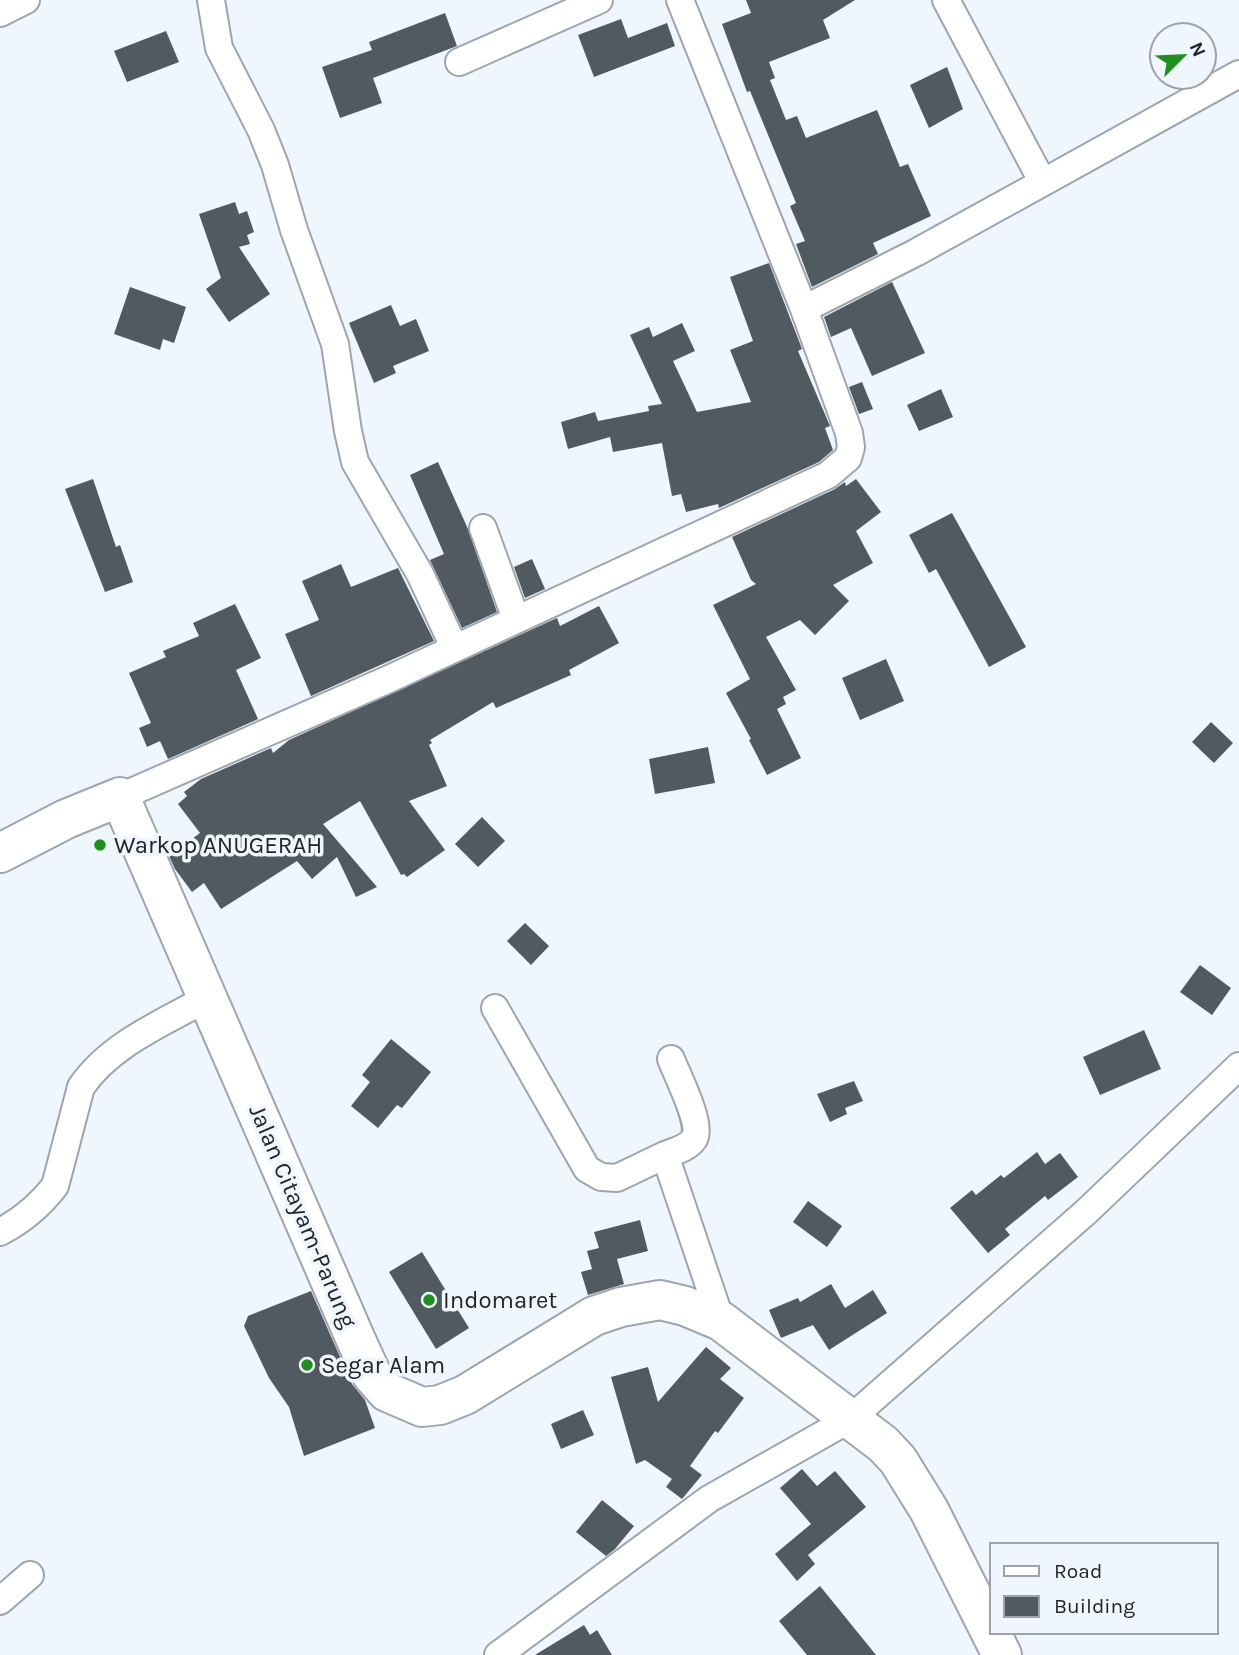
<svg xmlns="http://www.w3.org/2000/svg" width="1239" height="1655" font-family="Karla,sans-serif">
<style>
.building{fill:#505a60}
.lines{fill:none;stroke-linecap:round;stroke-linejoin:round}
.street-casing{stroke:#9da5ae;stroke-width:30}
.secondary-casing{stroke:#9da5ae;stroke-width:42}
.street{stroke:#fff;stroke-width:26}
.secondary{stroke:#fff;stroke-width:38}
.poi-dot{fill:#1e911c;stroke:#f0f6fe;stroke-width:2.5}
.labels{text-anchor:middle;stroke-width:7;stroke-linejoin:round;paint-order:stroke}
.poi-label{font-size:24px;fill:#232529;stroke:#f0f6fe;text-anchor:start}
.street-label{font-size:24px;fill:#232529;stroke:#f0f6fe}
</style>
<rect width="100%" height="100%" fill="#f0f6fe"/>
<path class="building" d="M746 0H855L823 20 830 38 769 62 775 78 770 80 786 120 797 116 806 138 877 110 900 167 908 164 931 216 873 243 878 254 812 287 796 244 805 241 790 206 796 203 750 91 747 92 722 24 751 13Z
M445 13 457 46 373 78 382 103 340 118 322 67 372 50 369 42Z
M621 19 628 38 667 23 675 46 594 77 578 35Z
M166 31 179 62 127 82 114 51Z
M947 67 963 109 929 128 910 85Z
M235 202 239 214 247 211 254 232 247 235 250 244 239 247 270 294 229 322 206 289 221 278 199 214Z
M769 263 802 349 798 351 830 426 825 428 833 450 819 462 719 508 718 504 686 512 681 494 672 496 662 443 613 452 610 437 568 449 561 422 595 412 598 421 649 411 648 406 662 404 630 335 649 327 653 337 682 323 695 351 673 361 697 412 751 402 730 350 753 341 730 277Z
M892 282 925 353 872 376 851 328 831 337 824 317Z
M130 287 186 307 174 343 163 339 160 350 114 334Z
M391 305 400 326 416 319 429 351 393 366 396 373 374 383 349 323Z
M862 382 873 409 859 414 849 387Z
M941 389 953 417 919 431 907 405Z
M438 462 468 529 497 612 462 628 430 560 444 554 410 475Z
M93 479 116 547 120 545 133 582 105 592 65 489Z
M856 479 881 512 856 531 873 563 833 585 849 601 815 635 800 620 766 637 796 690 783 697 786 704 777 709 801 758 767 775 749 740 751 739 726 693 750 679 713 605 756 584 751 580 732 537 835 489 845 482 846 486Z
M952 513 1026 647 989 667 936 569 929 573 909 535Z
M532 559 545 589 525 598 514 567Z
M341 564 351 587 398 568 434 641 311 696 285 634 319 620 302 581Z
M235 604 261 658 236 670 258 719 168 759 160 741 147 747 139 728 151 723 129 673 166 657 163 651 199 636 193 623Z
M599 606 619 643 569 670 571 675 496 708 493 702 430 740 432 743 429 745 447 786 409 801 445 850 407 877 404 874 401 875 360 801 323 824 377 887 356 897 337 857 312 879 297 861 221 909 204 883 192 892 175 869 169 856 200 833 178 804 187 796 184 792 201 779 271 748 273 753 289 740 557 618 560 626Z
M886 659 904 701 860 720 842 678Z
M1211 722 1233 743 1214 763 1192 742Z
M708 747 715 783 655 794 649 759Z
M482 817 505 841 478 867 455 844Z
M525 923 549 946 531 965 507 941Z
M1200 965 1231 988 1212 1015 1180 992Z
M1144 1030 1161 1069 1100 1095 1083 1057Z
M391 1039 431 1072 402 1108 397 1105 378 1128 351 1106 370 1082 362 1075Z
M854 1081 863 1101 845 1108 847 1114 830 1122 817 1094Z
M1037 1152 1045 1164 1060 1153 1078 1177 1048 1200 1045 1196 1005 1229 1010 1235 988 1253 950 1208 972 1190 976 1195 1001 1175 1004 1178Z
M808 1201 842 1226 827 1247 793 1222Z
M640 1220 648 1251 617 1259 624 1284 588 1295 581 1272 592 1269 587 1251 599 1248 594 1232Z
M422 1252 469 1328 436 1349 389 1272Z
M831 1284 845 1308 873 1290 887 1313 829 1350 813 1325 781 1338 769 1310 798 1298 800 1302Z
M311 1291 352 1384 365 1400 375 1428 304 1456 289 1407 269 1378 244 1326 248 1316Z
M706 1347 731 1368 720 1379 744 1398 718 1433 715 1431 690 1466 702 1475 682 1499 666 1487 672 1479 645 1460 636 1464 611 1377 648 1367 658 1402Z
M583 1410 594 1435 561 1449 551 1424Z
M802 1469 817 1486 835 1471 866 1507 808 1555 815 1564 797 1581 775 1554 811 1524 780 1488Z
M602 1500 634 1526 615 1549 606 1556 576 1532Z
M820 1586 876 1655H807L779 1621Z
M584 1625 590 1635 597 1630 612 1655H535Z"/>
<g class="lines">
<defs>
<path id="street" d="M211 0 219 48 261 130 275 165 294 230 335 344 348 431 355 462 420 574 454 647
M946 0 1042 181
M0 13 26 0
M459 62 599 0
M804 309 917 252 1239 74
M483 528 516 619
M120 797 389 679 828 475 848 458 851 447 849 433 804 309 680 0
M495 1008 587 1169 601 1177 617 1178 665 1155
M671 1059C677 1075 703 1125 694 1139 688 1148 675 1151 665 1155L721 1321
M0 1232C21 1221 41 1204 55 1186L81 1087C110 1044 165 1022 209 997
M0 1601 30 1575
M498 1655 709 1499 850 1419 1086 1212 1239 1066"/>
<path id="secondary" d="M0 853 66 819 120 797 356 1340 372 1375 387 1392 422 1407 440 1405 465 1395 594 1316 621 1307 660 1300 685 1306 721 1321 883 1444 898 1460 929 1510 1002 1655"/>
</defs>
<use href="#street" class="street-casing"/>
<use href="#secondary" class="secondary-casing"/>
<use href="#street" class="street"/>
<use href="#secondary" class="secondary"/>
</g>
<g class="poi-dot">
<circle cx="100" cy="845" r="7"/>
<circle cx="429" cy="1300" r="7"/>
<circle cx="307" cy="1365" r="7"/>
</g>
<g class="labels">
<g class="poi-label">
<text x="114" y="853">Warkop ANUGERAH</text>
<text x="443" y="1308">Indomaret</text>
<text x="321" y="1373">Segar Alam</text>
</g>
<g class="street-label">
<text transform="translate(303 1216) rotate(67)" y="8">Jalan Citayam-Parung</text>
</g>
</g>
<rect x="990" y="1543" width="228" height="91" fill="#f0f6fe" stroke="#9ea2a9" stroke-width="2"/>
<rect x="1004" y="1566" width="35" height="10" fill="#ffffff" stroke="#9ea2a9" stroke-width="2"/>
<text x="1054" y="1578" font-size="21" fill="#232529">Road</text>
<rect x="1004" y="1596" width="35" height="21" fill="#505a60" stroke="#9ea2a9" stroke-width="2"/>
<text x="1054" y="1613" font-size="21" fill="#232529">Building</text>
<g transform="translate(1183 56) rotate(66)"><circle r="33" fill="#f0f6fe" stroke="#9ea2a9" stroke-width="2"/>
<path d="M0-5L12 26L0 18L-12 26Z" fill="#1e911c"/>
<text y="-10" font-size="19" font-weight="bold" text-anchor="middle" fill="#232529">N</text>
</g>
</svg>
